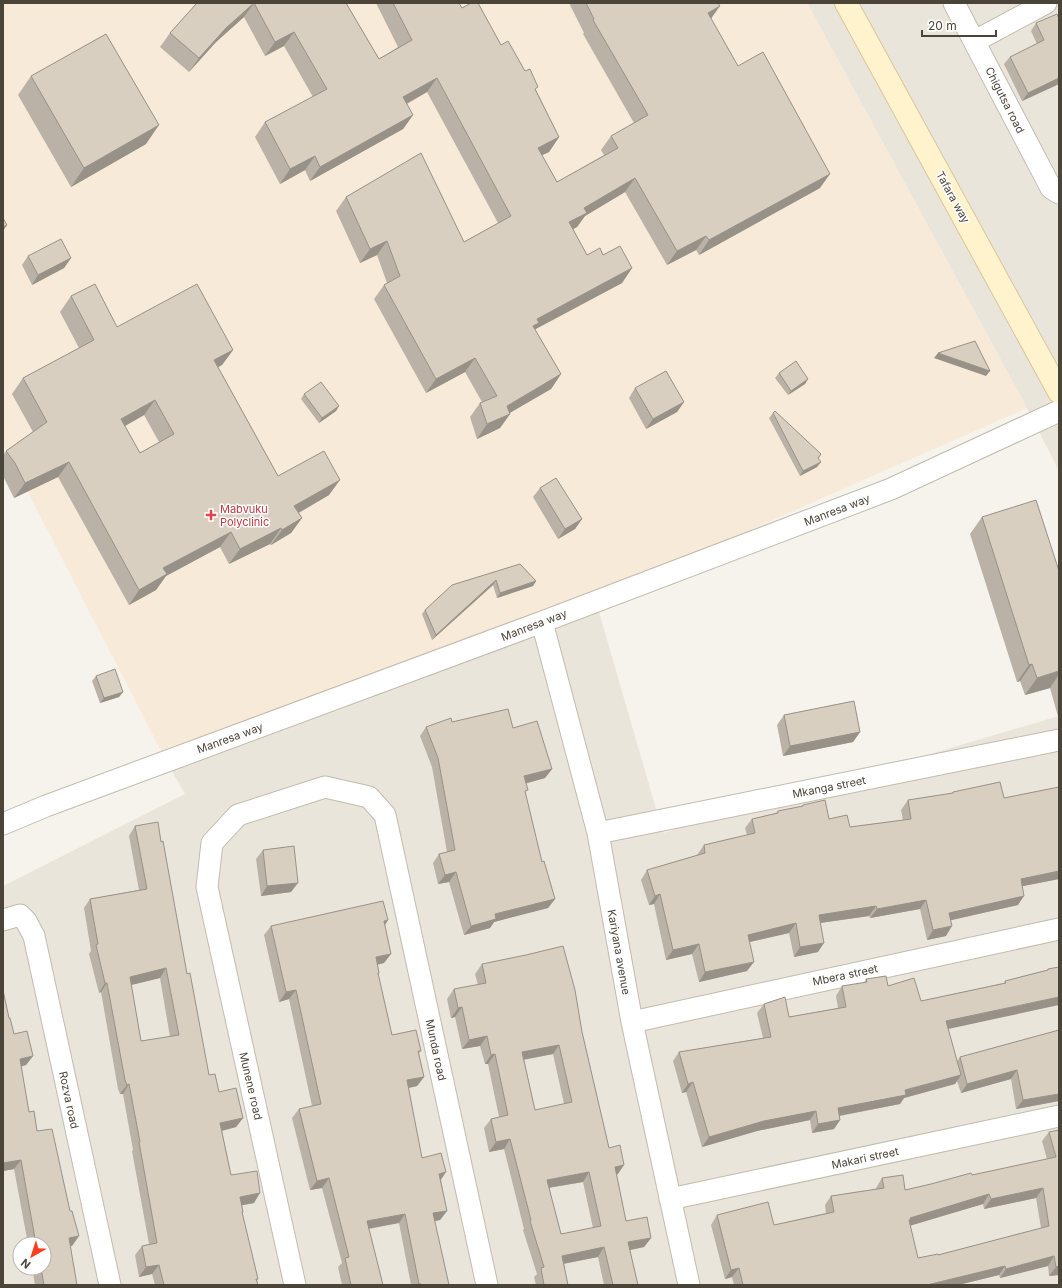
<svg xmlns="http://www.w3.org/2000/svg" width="1062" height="1288" font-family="Inter,sans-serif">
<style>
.residential{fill:#eae5da;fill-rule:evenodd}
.commercial{fill:#f7ead8}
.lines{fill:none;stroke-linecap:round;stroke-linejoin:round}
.street-casing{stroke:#c2bbae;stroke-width:23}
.secondary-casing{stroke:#d6c79b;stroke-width:24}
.street{stroke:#fff;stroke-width:21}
.secondary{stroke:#fff3cd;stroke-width:22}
.wall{fill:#bab2a6;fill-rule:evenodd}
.shaded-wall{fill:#979187}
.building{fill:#d8cfc1;stroke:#979187;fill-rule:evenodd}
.health-dot{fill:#e0444e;stroke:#fff;stroke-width:1.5}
.labels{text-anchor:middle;stroke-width:3;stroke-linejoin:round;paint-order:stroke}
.street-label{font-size:11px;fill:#4b4439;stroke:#fff}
.health-label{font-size:11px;fill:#be3a42;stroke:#fff;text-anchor:start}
</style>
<rect width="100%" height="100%" fill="#f6f3ec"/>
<path class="residential" d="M807 3H1059V471L1027 408Z
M595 598 663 833 1059 716V1285H3V886L185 794 169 766ZM20 1244H44V1268H20Z"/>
<path class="commercial" d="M3 3H807L1027 408 595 598 169 766 3 444Z"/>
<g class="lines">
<defs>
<path id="street" d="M954 3 1051 188 1059 193
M975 41 1046 3
M542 622 598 833 632 1022 689 1285
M3 824 46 806 542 622 891 489 1059 411
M598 833 1059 740
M3 920 20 915 26 921 34 936 110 1285
M632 1022 1059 929
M670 1199 1059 1116
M295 1285 207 887 212 843 238 815 325 787 369 797 385 815 487 1285"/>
<path id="secondary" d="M846 3 1059 392"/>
</defs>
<use href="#street" class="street-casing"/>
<use href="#secondary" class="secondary-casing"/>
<use href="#street" class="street"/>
<use href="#secondary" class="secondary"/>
</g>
<path class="wall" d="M195 3H346L379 59 398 47 376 3H459L462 8 501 45 536 90 559 137 549 152 542 155 557 182 604 155 601 150 611 136 634 123 583 34 584 33 569 3H718L711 19 738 66 820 188 699 255 696 250 667 265 625 192 585 216 577 227 573 229 587 255H603L632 268 622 283 535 329 561 374 551 389 509 413 510 414 500 428 477 439 470 417 480 403 482 402 465 372 426 393 374 299 384 285 387 283 377 255 360 263 336 211 346 197 464 242 498 223 427 92 407 104 413 115 403 129 310 181 305 170 280 184 255 137 265 122 313 97 284 46 265 56 244 17 216 42 189 72 160 47 170 33 196 4Z
M1059 19V84L1022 101 1004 64 1010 57 1037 44 1031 31 1036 23Z
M31 76 146 144 71 187 18 95Z
M28 256 71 258 64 268 32 285 22 265Z
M71 296 117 327 233 350 222 365 218 367 278 476 329 495 299 513 302 518 291 533 271 545 270 544 229 564 220 547 166 576 156 590 129 605 58 477 14 498 3 476V455L6 451 33 432 12 394 23 378 79 348 60 312ZM144 415 159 442 140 453 125 426Z
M779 373 808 379 805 384 788 395 775 378Z
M635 388 684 402 677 412 646 429 629 398Z
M304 394 339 406 336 411 319 423 301 399Z
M773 413 821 454 819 458 817 467 800 476 769 418Z
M540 488 582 519 575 529 558 539 533 497Z
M982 517 1059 571V720L1050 688 1025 695 1020 681 1017 682 970 534Z
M520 564 536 581 533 586 497 598 493 585 432 640 422 614 425 610Z
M96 676 123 692 119 697 100 703 92 681Z
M784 715 860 732 853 742 783 756 777 725Z
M452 722 513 728 552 769 545 778 526 783 525 794 542 862 555 899 548 908 494 922 490 928 464 935 449 882 438 884 433 863 439 854 447 852 432 767 420 736 426 727Z
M1059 787V879L1022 886 1018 905 951 920 946 936 927 940 920 909 870 918 869 916 821 923 818 952 794 957 789 933 749 942 747 971 699 982 692 954 666 960 654 904 649 905 641 880 647 870 697 855 704 845 747 835 745 828 752 819 776 813 778 811 801 807 803 805 829 819 850 827 903 820 901 810 908 800 952 794 953 792 1004 798Z
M135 826 187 974 209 1075 219 1092 243 1118 236 1127 222 1131 231 1175 254 1203 242 1205 243 1212 242 1213 258 1279 257 1281 258 1285H155L152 1274 139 1277 135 1255 142 1246 149 1244 132 1151 133 1150 123 1094H120L118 1089 101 992 99 993 89 954 91 951 84 908 90 899 139 890 129 836ZM160 978 170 1037 141 1041 131 985Z
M263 850 291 892 261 896 256 859Z
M388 920 385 925 384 963 377 965 379 973 378 975 392 1035 421 1051 419 1053 424 1077 417 1086 408 1088 422 1158 441 1180 447 1211 440 1220 434 1221 449 1285H411L399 1223 369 1229 383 1285H342L338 1267 342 1263 322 1188 310 1190 292 1118 299 1109 312 1106 289 999 279 1002 264 935 271 926Z
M482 964 582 1032 609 1148 618 1174 616 1175 626 1221 651 1238 644 1247 630 1250 638 1285H604L598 1257 564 1264 568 1285H536L534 1277 537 1274 523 1230 524 1229 504 1149 489 1152 484 1128 491 1119 499 1117 488 1064H485L480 1046 462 1049 455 1017 451 1018 447 999 454 989 478 985 475 974ZM553 1054 564 1104 535 1110 524 1060ZM583 1182 593 1228 561 1234 549 1188Z
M1059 967 948 1029 957 1061 960 1057 1059 1030V1101L1016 1109 1011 1079 961 1093 957 1081 955 1084 904 1098 900 1104 840 1116V1120L834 1129 812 1133 810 1120 757 1131 702 1147 686 1092 682 1093 673 1061 679 1052 763 1038 757 1013 764 1004 789 1017 838 1008 836 996 842 986 864 983 866 979 888 986 921 1001 1004 983 1005 981 1047 970 1048 969Z
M3 990 9 1018 14 1034 33 1056 26 1065 21 1067 29 1112 37 1131 72 1246H70L77 1285H35L32 1268H44V1244H28L14 1169 3 1171Z
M1059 1130V1275L1049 1276 1048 1266 1000 1278 999 1275 958 1285H734L732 1277 725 1279 711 1225 717 1215 774 1225 826 1213 825 1205 831 1196 876 1189V1188L882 1178 905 1190 1047 1159 1042 1141 1049 1132ZM1036 1198 1041 1228 938 1255 918 1258 910 1225 983 1204 984 1209Z"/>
<path class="shaded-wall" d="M254 3 244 17 216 42 189 72 199 58 226 28Z
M720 6 710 20 708 13Z
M294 32 284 46 265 56 275 42Z
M437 78 427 92 393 111 403 97Z
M1059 78V84L1022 101 1028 93Z
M413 115 403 129 310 181 320 167Z
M159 125 146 144 71 187 84 168Z
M559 137 549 152 528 162 538 148Z
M315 156 305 170 280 184 290 169Z
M830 174 820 188 699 255 709 240Z
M635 178 625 192 585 216 577 227 559 237 569 222 584 208Z
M7 225 3 231V227Z
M706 236 696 250 667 265 677 251Z
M387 241 377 255 360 263 370 249Z
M71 258 64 268 32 285 38 275Z
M632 268 622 283 534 330 523 340 537 319Z
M233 350 222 365 203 375 214 360Z
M938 353 990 371 986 376 934 358Z
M475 358 465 372 426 393 436 379Z
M561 374 551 389 501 418 510 414 500 428 477 439 487 424 507 406Z
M808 379 805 384 788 395 791 391Z
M155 400 144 415 111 434 121 419Z
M684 402 677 412 646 429 653 419Z
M339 406 336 411 319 423 322 418Z
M69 462 58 477 14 498 25 483Z
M821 462 817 467 800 476 803 471Z
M340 480 329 495 284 521 294 506Z
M302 518 291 533 271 545 282 530Z
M582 519 575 529 558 539 565 529Z
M281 528 270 544 229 564 240 549Z
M231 532 220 547 166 576 156 590 129 605 139 590 163 568Z
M496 580 493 585 432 640 436 635Z
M536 581 533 586 497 598 500 593Z
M1032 664 1020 681 1017 682 1029 665Z
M1059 671V674L1050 688 1025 695 1037 678Z
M123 692 119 697 100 703 104 698Z
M860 732 853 742 783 756 790 746Z
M552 769 545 778 517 786 524 776Z
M1059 871V879L1014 888 1021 879Z
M456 872 449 882 438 884 445 875Z
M298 883 291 892 261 896 267 886Z
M660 894 654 904 649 905 655 896Z
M1024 896 1018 905 943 922 949 913Z
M555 899 548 908 494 922 490 928 464 935 471 926 495 914Z
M926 900 920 909 870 918 877 909Z
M876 906 869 916 812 924 819 915Z
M388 920 382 929 384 921Z
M796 923 789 933 741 944 748 935Z
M952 926 946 936 927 940 933 930Z
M824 943 818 952 794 957 800 947Z
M699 944 692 954 666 960 673 950Z
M391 954 384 963 369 966 376 957Z
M754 962 747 971 699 982 705 972Z
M166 968 160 978 123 987 130 977Z
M105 983H107L101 992 99 993Z
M296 990 289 999 279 1002 286 992Z
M1059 997V1005L939 1031 946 1021Z
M462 1007 455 1017 451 1018 458 1008Z
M487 1036 480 1046 462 1049 469 1040Z
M559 1045 553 1054 515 1061 522 1052Z
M495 1054 488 1064H485L491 1055Z
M33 1056 26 1065 13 1068 20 1059Z
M1017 1070 1011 1079 961 1093 967 1084Z
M961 1075 955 1084 904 1098 900 1104 832 1117 838 1108 905 1090Z
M424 1077 417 1086 400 1090 407 1080Z
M693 1082 686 1092 682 1093 688 1084Z
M129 1084 123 1094H120L127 1085Z
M1059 1094V1101L1016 1109 1023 1100Z
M816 1111 810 1120 757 1131 702 1147 709 1137 764 1121Z
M243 1118 236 1127 213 1133 220 1123Z
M840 1120 834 1129 812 1133 818 1124Z
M510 1139 504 1149 489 1152 496 1142Z
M21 1160 14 1169 3 1171V1163Z
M624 1165 618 1174 608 1176 615 1167Z
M446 1172 440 1181 439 1174Z
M589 1172 583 1182 540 1189 547 1180Z
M329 1178 322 1188 310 1190 317 1181Z
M1043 1188 1036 1198 984 1209 991 1199Z
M260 1193 254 1203 233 1207 240 1197Z
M989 1194 983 1204 906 1227 904 1229 910 1218Z
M447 1211 440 1220 426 1223 433 1213Z
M405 1214 399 1223 360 1230 367 1221Z
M79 1236 72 1246 62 1248 69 1238Z
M651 1238 644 1247 621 1252 628 1242Z
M604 1247 598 1257 556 1265 562 1256Z
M1054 1256 1048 1266 1000 1278 1006 1269Z
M159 1265 152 1274 139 1277 146 1267Z
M1005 1266 999 1275 958 1285H927Z
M1059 1266V1275L1049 1276 1056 1267Z
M739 1268 732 1277 725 1279 731 1270Z"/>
<path class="building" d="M197 3H254L226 28 199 58 170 33Z
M254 3H346L379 59 412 40 393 3H459L462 8 471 3H478L501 45 508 41 525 71 530 69 538 87 535 89 559 137 538 148 557 182 618 148 611 136 648 115 593 20 594 19 586 3H718L720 6 708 13 738 66 763 52 830 174 709 240 706 236 677 251 635 178 584 208 587 213 569 222 587 255 600 248 603 255 620 246 632 268 537 319 539 323 533 326 561 374 507 406 510 414 487 424 480 403 497 396 475 358 436 379 384 285 400 276 387 241 370 249 346 197 421 153 464 242 511 216 437 78 403 97 413 115 320 167 315 156 290 169 265 122 327 89 294 32 275 42Z
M1057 14 1059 19V78L1028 93 1010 57 1044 40 1036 23Z
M106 34 159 125 84 168 31 76Z
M3 218 7 225 3 227Z
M61 239 71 258 38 275 28 256Z
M95 284 117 327 197 284 233 350 214 360 278 476 324 451 340 480 294 506 302 518 282 530 281 528 240 549 231 532 163 568 167 574 139 590 69 462 25 483 15 463 6 451 47 422 23 378 94 340 71 296ZM155 400 174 434 140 453 121 419Z
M975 341 990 371 938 353Z
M796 361 808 379 791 391 779 373Z
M666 371 684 402 653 419 635 388Z
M321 382 339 406 322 418 304 394Z
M775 411 821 454 818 458 821 462 803 471 773 413Z
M556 478 582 519 565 529 540 488Z
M1036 500 1059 571V671L1037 678 1032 664 1029 665 982 517Z
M520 564 536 581 500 593 496 580 436 635 425 610 452 585Z
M115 669 123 692 104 698 96 676Z
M854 701 860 732 790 746 784 715Z
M508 709 513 728 537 721 552 769 524 776 528 790 525 791 542 862 544 861 555 899 495 914 496 919 471 926 456 872 445 875 439 854 455 850 438 758 426 727 451 718 452 722Z
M1000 782 1004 798 1059 787V871L1021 879 1024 896 949 913 952 926 933 930 926 900 877 909 876 906 819 915 824 943 800 947 796 923 748 935 754 962 705 972 699 944 673 950 660 894 655 896 647 870 705 853 704 845 755 833 752 819 778 813V811L803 806V805L825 800 829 819 847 815 850 827 911 819 908 800 953 793V792Z
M158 822 161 842 163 841 187 974 190 973 209 1075 215 1074 219 1092 236 1088 243 1118 220 1123 231 1175 257 1171 260 1193 240 1197 243 1212H242L258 1279H256L258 1285H164L159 1265 146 1267 142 1246 157 1243 139 1142H140L129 1084 127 1085 125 1080 107 983H105L96 945 98 944 90 899 147 889 135 826ZM166 968 179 1035 141 1041 130 977Z
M294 846 298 883 267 886 263 850Z
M383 901 388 920 384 921 391 954 376 957 379 973H378L392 1035 416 1030 421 1051H418L424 1077 407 1080 422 1158 441 1153 446 1172 439 1174 447 1211 433 1213 449 1285H421V1284H419L405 1214 367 1221 383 1285H351L345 1258 349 1257 329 1178 317 1181 299 1109 321 1104 296 990 286 992 271 926Z
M563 946 575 990 582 1032 609 1148 620 1145 624 1165 615 1167 626 1221 647 1217 651 1238 628 1242 638 1285H613L604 1247 562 1256 568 1285H544L541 1268 544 1267 530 1221 531 1220 510 1139 496 1142 491 1119 508 1115 495 1054 491 1055 487 1036 469 1040 462 1007 458 1008 454 989 486 983 482 964 526 955ZM559 1045 572 1102 535 1110 522 1052ZM589 1172 601 1226 561 1234 547 1180Z
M1059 967V997L946 1021 961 1075 905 1090 906 1095 838 1108 840 1120 818 1124 816 1111 764 1121 709 1137 693 1082 688 1084 679 1052 771 1037 764 1004 785 997 789 1017 846 1007 842 986 867 982 866 979 886 976 888 986 914 978 921 1001 1006 983 1005 981 1048 970V969Z
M3 990 9 1018H10L14 1034 27 1031 33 1056 20 1059 29 1112 34 1111 37 1131 52 1129 70 1211H72L79 1236 69 1238 77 1285H44L41 1268H44V1244H36L21 1160 3 1163Z
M1059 1030V1094L1023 1100 1017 1070 967 1084 960 1057Z
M1059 1130V1266L1056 1267 1054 1256 1006 1269 1005 1266 927 1285H743L739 1268 731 1270 717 1215 768 1202 774 1225 834 1212 831 1196 884 1188 882 1178 903 1175 905 1190 931 1184 971 1173 972 1175 1056 1157 1049 1132ZM1043 1188 1049 1226 938 1255V1254L918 1258 909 1220H911L910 1218 989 1194 991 1199Z"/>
<path class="health-dot" d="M209 509h4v4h4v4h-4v4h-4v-4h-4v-4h4z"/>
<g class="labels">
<g class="street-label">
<text transform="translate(1005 100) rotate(63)" y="4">Chigutsa road</text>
<text transform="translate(953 197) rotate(61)" y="4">Tafara way</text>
<text transform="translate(837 510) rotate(-21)" y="4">Manresa way</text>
<text transform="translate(534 625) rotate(-21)" y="4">Manresa way</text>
<text transform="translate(230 738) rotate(-20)" y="4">Manresa way</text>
<text transform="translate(829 787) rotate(-11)" y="4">Mkanga street</text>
<text transform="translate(619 952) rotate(80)" y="4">Kariyana avenue</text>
<text transform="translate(845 975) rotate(-12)" y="4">Mbera street</text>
<text transform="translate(436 1050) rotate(78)" y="4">Munda road</text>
<text transform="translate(251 1086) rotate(77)" y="4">Munene road</text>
<text transform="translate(69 1100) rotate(78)" y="4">Rozva road</text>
<text transform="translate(865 1158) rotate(-12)" y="4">Makari street</text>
</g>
<g class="health-label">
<text x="220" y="513">Mabvuku<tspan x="220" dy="13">Polyclinic</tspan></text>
</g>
</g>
<rect width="1062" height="1288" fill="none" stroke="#4b4439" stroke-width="8"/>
<g transform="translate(32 1256) rotate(219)"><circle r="19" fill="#ffffff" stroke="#b7b4b0"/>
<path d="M0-3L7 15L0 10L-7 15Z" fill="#fc3f1d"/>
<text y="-6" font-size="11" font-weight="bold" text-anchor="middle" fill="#4b4439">N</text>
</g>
<path d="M922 30v6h74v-6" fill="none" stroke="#4b4439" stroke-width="2"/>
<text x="928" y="30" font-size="12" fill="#4b4439" stroke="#ffffff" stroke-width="3" paint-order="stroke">20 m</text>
</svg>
